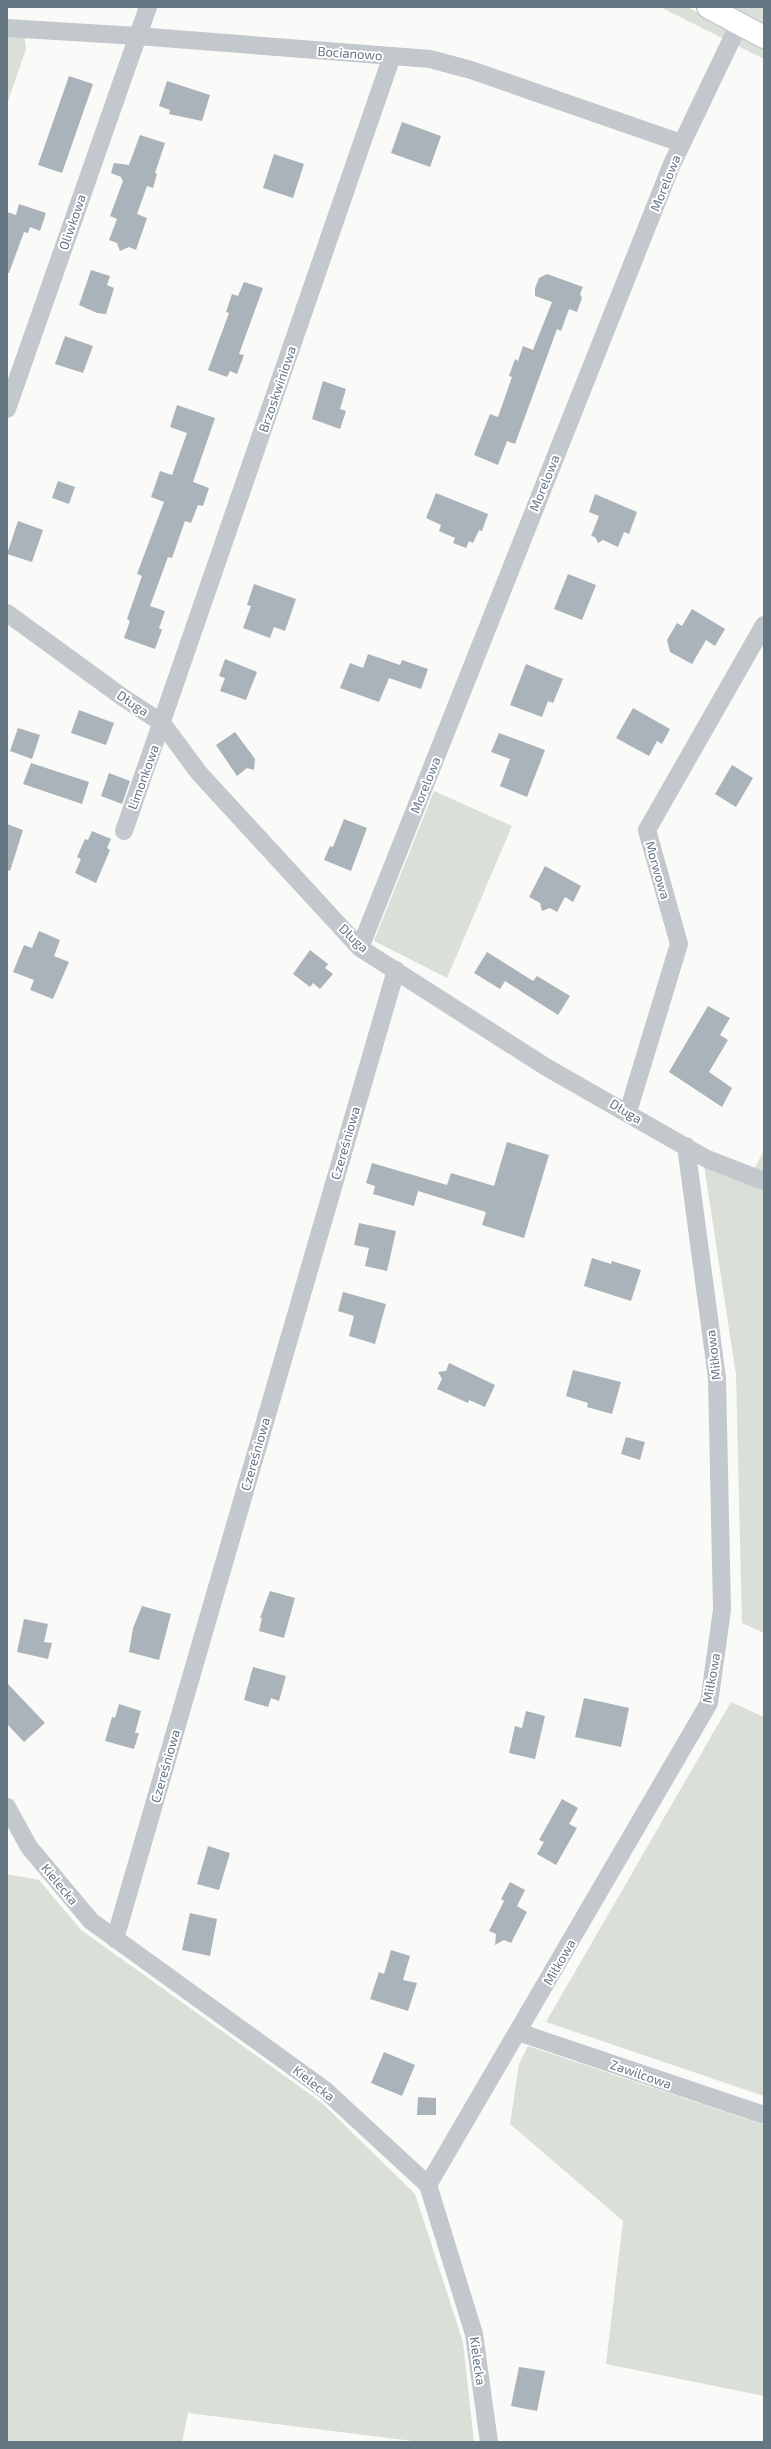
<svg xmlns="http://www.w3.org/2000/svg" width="771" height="2449" font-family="'Exo 2',sans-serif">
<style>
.green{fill:#dadfd7}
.building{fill:#aab3b9}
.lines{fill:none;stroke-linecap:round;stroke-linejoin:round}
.secondary-casing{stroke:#b3babf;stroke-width:24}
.street{stroke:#c3c8cc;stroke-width:18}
.secondary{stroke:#fff;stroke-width:22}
.labels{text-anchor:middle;stroke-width:4;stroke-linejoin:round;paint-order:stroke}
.street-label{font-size:13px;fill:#657683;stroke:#fff}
</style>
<rect width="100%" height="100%" fill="#fafaf8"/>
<path class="green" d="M660 7H687L764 47V59Z
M731 7H764V24Z
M7 31 24 32 26 49 7 104Z
M434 791 512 826 447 978 374 941Z
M764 1150V1633L742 1623 736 1375 704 1165 747 1183Z
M731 1702 764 1717V2096L546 2022Z
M7 1874 39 1880 81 1930 321 2102 415 2194 463 2342 474 2442H421L188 2413 182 2442H7Z
M528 2046 764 2125V2396L606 2364 623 2221 510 2124 519 2064Z"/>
<path class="building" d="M69 76 93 84 62 173 38 165Z
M167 81 210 95 202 121 169 114 170 110 159 106Z
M402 122 441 136 430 167 391 153Z
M140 135 165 143 155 173 157 174 153 188 147 186 137 214 147 218 136 250 129 247 120 251 117 243 109 240 117 219 110 216 123 181 121 177 111 173 114 163 129 165Z
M274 154 304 164 293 198 263 188Z
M19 204 46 213 40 231 30 227 28 233 24 232 9 273H7V212L16 215Z
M91 270 110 276 107 285 114 288 106 314 97 313 79 305Z
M547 274 583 287 580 294 582 298 577 312 569 309 561 331 557 329 515 444 507 441 498 465 474 455 490 414 498 417 512 377 509 376 515 359 518 361 523 346 533 350 552 302 535 296V288L539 278Z
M244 282 263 288 239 354 244 355 237 374 230 371 227 377 208 370 229 313 226 312 232 294 238 296Z
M65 336 93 346 83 373 55 364Z
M323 381 346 389 340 409 346 411 340 429 312 419Z
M177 405 215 418 193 482 209 488 203 506 198 505 191 523 185 521 172 558 168 557 150 606 165 611 159 628 162 630 155 649 124 638 130 621 127 619 142 576 137 574 164 502 151 497 160 471 172 475 187 433 170 427Z
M58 481 75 487 69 504 52 498Z
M436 493 488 514 482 531 479 530 473 543 469 541 466 548 453 543 455 538 439 531 441 525 426 518Z
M595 494 637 512 629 534 624 532 618 547 603 540 598 543 595 537 591 536 599 516 589 512Z
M18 521 43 530 32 562 7 554Z
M568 574 596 585 582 620 554 609Z
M254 584 296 599 285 631 274 627 270 638 243 628 251 606 247 605Z
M692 609 725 629 715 646 706 640 692 664 670 652 667 640 677 623 682 626Z
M368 654 400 665 402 660 428 669 421 689 389 678 379 702 340 688 350 663 363 668Z
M225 659 257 672 246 700 220 691 225 678 219 676Z
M526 664 563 679 553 703 548 701 542 717 510 705Z
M633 708 670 729 662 744 657 741 649 756 616 738Z
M79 710 114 723 106 745 71 733Z
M18 728 40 735 32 759 10 751Z
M235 732 255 759 254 770 247 768 237 776 216 745Z
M499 733 545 750 527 797 500 786 510 759 491 752Z
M31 763 89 782 82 804 23 784Z
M732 765 753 778 736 807 715 794Z
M109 773 130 781 122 804 101 796Z
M344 819 367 828 351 871 324 860 330 846 333 847Z
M7 824 23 830 10 871 7 870Z
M92 831 111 839 107 848 110 850 96 883 75 873 81 859 77 857 85 839 88 840Z
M545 866 581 886 573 902 565 897 557 912 550 908 542 911 540 903 529 897Z
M39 931 60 940 54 956 69 962 53 999 30 990 34 980 13 972 24 945 32 948Z
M310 950 328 964 325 968 333 974 320 989 313 983 310 987 293 974Z
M487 952 533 981 537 976 570 996 558 1015 505 981 500 989 474 973Z
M708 1006 730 1018 720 1035 728 1040 709 1072 732 1088 722 1107 669 1072Z
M507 1142 549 1155 524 1238 482 1225 486 1212 418 1191 414 1206 373 1194 375 1186 366 1183 372 1163 447 1185 451 1173 494 1186Z
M359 1223 396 1231 387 1271 365 1266 369 1248 354 1245Z
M592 1258 611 1264 612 1261 641 1270 631 1301 584 1286Z
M343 1292 386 1304 375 1344 349 1336 354 1316 338 1311Z
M449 1363 495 1385 485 1407 469 1400 468 1403 437 1389 442 1379 438 1372 446 1371Z
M573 1370 621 1382 612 1414 587 1407 588 1403 566 1396Z
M626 1437 645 1442 640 1460 621 1454Z
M270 1591 295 1598 284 1638 259 1631 262 1618H260Z
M142 1606 171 1614 159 1660 129 1652 133 1628Z
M24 1619 48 1624 44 1642 52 1643 48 1659 17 1652Z
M253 1667 286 1676 279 1701 271 1698 268 1707 244 1700Z
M7 1683 45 1723 24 1742 7 1724Z
M584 1698 629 1708 621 1747 575 1737Z
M119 1704 141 1711 135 1733H139L134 1749 105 1741 112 1717 115 1718Z
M526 1711 545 1716 535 1759 509 1753 515 1726 522 1728Z
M562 1799 578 1808 569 1824 577 1828 556 1865 537 1854 544 1842 539 1840Z
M208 1846 230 1853 219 1890 197 1884Z
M510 1882 525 1890 517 1906 527 1912 511 1943 504 1940 495 1945 496 1934 489 1931 504 1901 501 1899Z
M190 1913 217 1919 210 1956 182 1950Z
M391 1950 410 1956 403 1980 417 1983 408 2011 370 1999 379 1972 384 1974Z
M384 2052 415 2065 402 2096 371 2083Z
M418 2097 436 2098V2115H417Z
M519 2367 545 2371 537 2411 511 2406Z"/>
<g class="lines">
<defs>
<path id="secondary" d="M708 7 764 37"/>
</defs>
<use href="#secondary" class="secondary-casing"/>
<path class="street" d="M7 28 137 36 430 59 471 70 681 143
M7 409 148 7
M7 613 121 696 162 723 199 773 360 948 546 1067 707 1159 764 1181
M124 831 392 56
M360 948 672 164 739 24
M628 1112 679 944 647 830 764 625
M7 1807 29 1847 91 1921 325 2090 428 2185 474 2334 489 2442
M115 1939 396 970
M518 2032 764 2115
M428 2185 709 1703 722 1610 717 1378 686 1146"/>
<use href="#secondary" class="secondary"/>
</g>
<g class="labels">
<g class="street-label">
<text transform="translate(350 53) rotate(4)" y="5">Bocianowo</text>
<text transform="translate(665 183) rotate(-68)" y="5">Morelowa</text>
<text transform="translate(72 222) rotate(-71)" y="5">Oliwkowa</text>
<text transform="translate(277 389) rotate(-71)" y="5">Brzoskwiniowa</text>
<text transform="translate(544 483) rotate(-68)" y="5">Morelowa</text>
<text transform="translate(133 703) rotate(34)" y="5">Długa</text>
<text transform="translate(143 777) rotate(-70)" y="5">Limonkowa</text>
<text transform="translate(425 785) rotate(-68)" y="5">Morelowa</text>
<text transform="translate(658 870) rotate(74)" y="5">Morwowa</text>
<text transform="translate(354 938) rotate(43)" y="5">Długa</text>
<text transform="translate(626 1111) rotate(31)" y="5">Długa</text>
<text transform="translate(345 1143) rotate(-74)" y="5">Czereśniowa</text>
<text transform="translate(713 1355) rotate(-97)" y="5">Miłkowa</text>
<text transform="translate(255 1454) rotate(-74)" y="5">Czereśniowa</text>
<text transform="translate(711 1678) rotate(-80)" y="5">Miłkowa</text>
<text transform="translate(165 1766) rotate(-74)" y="5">Czereśniowa</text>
<text transform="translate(60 1884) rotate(50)" y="5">Kielecka</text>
<text transform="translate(559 1962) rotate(-60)" y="5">Miłkowa</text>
<text transform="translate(641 2074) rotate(19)" y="5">Zawilcowa</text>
<text transform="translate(314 2083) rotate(38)" y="5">Kielecka</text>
<text transform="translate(478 2361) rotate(82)" y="5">Kielecka</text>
</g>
</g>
<rect width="771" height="2449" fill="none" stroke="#657683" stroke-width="16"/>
</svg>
